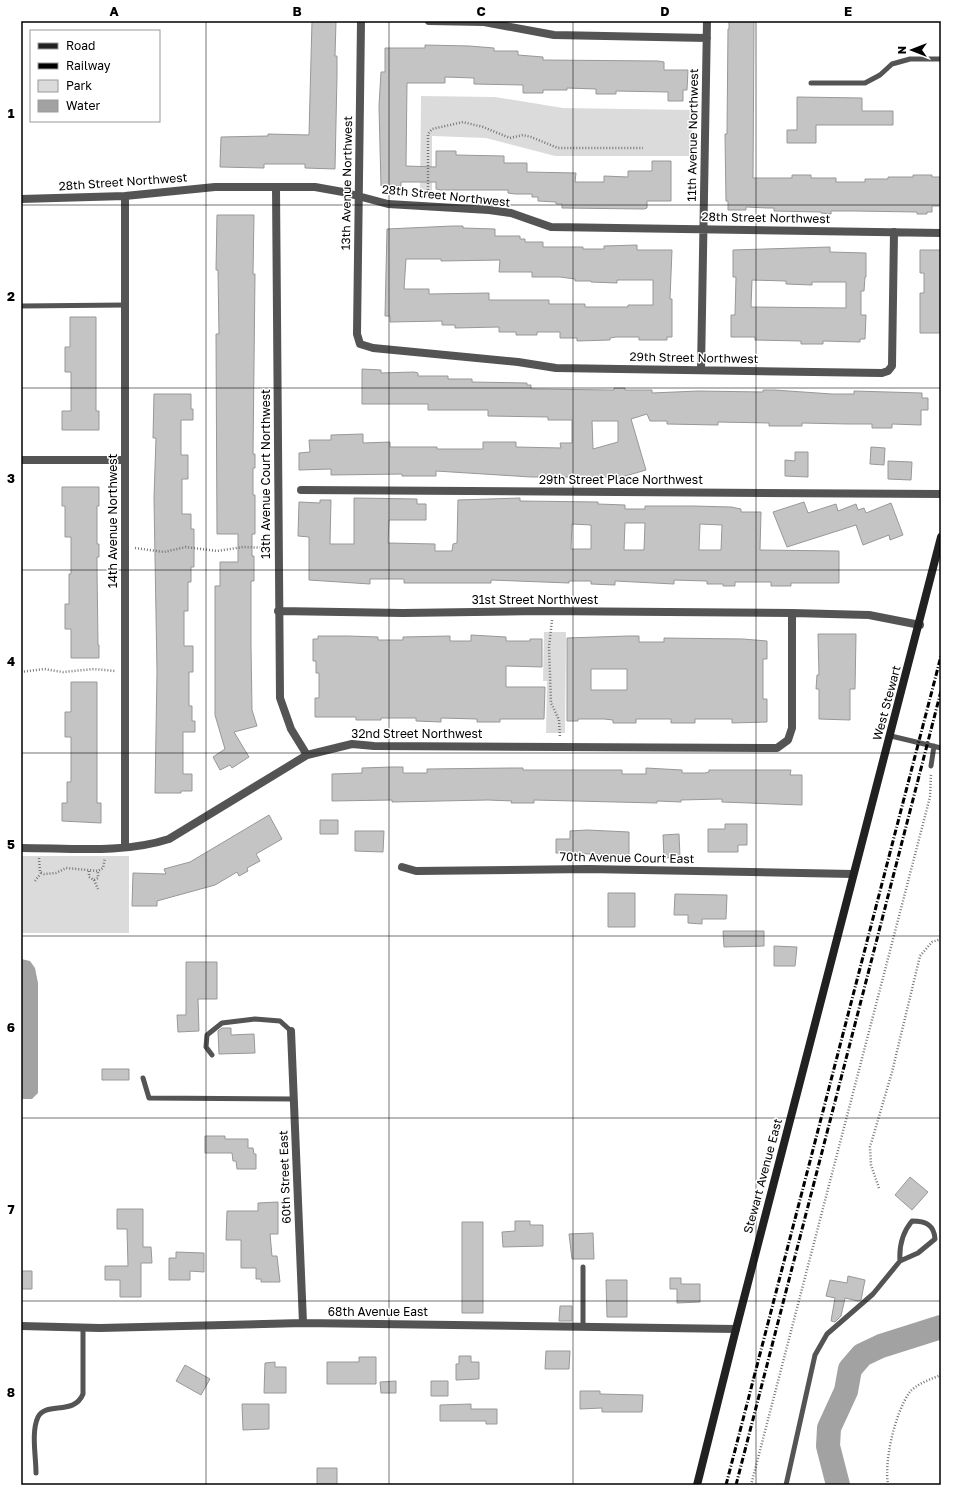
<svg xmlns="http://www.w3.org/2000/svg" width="962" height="1506" font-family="'Golos Text',sans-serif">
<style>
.green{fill:#dbdbdb}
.water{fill:#a2a2a2}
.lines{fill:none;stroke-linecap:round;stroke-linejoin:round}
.river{stroke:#a2a2a2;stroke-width:24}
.building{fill:#c4c4c4;stroke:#989898;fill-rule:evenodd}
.path{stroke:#767676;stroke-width:2.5;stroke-dasharray:1 2;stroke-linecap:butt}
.lane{stroke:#545454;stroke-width:5}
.street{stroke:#545454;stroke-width:8}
.secondary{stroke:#212121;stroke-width:8}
.rail{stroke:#000;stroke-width:3;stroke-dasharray:6 2 1 2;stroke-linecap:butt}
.grid{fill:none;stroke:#000;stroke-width:1;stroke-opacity:0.55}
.labels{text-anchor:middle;stroke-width:3;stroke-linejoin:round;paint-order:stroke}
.street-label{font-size:12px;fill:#000;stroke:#fff}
.neatline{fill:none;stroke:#000;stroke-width:1.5}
.grid-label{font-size:13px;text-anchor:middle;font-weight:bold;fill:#000}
</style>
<rect width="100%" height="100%" fill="#fff"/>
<path class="green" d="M421 96 495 97 563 108 692 110V156H555L486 138 432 136V198H420Z
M544 632H566L565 733H546L547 681H543Z
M21 856H129V933H21Z"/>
<path class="water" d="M21 959 30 961 35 968 38 983V1093L32 1099H21Z"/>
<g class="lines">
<path class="river" d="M838 1485 828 1446 829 1428 846 1391 850 1369 862 1355 881 1346 941 1327"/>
</g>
<path class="building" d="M312 21H336L335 56H337V75L335 169 305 168V164H264V168L220 167 221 137 268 136V134L309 135Z
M729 21H754L753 178H792V175H811V178H836V182H865V179H888V177H913V175H932V177H941V206H932V212H927V214H917V212L855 211H831V214L821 213V212L774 211V208H767L746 207V210H728V201H726L725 134H727L728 29H729Z
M425 45 469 46 494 48V51H518V55L543 57V60L658 61 664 62V70H688L687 90H683V101H668V92L616 91V94H596V89L567 88V90H543V93H523V85L474 84V78L445 77V83H407L406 166 436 167V151H456V155L504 156V163H527V172L576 173 575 182H604V176L628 177V171H652V161H671V201H647V208L644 209 562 208V204H556V202L538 201V197H532V194H515L508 193V190H441L436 189V182H401V186H381L379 106 381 72H385V48H425Z
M797 97 862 98V111H893V125H816V143H787V130H797Z
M217 215H254L253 274H255L253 454H255V468H253V495H255V534H252V556H254V581H251V646L252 710 257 726 234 732 249 757 232 768 230 765 220 770 213 757 225 749 215 715V586H220V562H238V534H217L216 334H219L218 270H216Z
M452 226H463V228L495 229V236H520V239H525V242H543V247H583V249H604V246L637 245V250H672L670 299H672V337H667V340H639V337H616L610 338V340L577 341V338H560V332H537V335H516V332H499V327L455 328V325H442V321L390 322V316H385L387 229ZM406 259H441V261L500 260 499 272H532V277H560L575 279V281H591V282L617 283V280H653V305H628V307H585V304H549V300H489V293L429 294V289H404Z
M830 247V252L866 253V277H865L864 291H861V315H866L865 339H860V342L823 341V344H801V341L755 340V337H731V315H735L736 277H733V250ZM752 280 786 281V284L812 285V282H846V308L751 307Z
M920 250H941V333H920V293H924V273H920Z
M70 317H96V411H99V430H62V411H71V372H65V347H70Z
M362 369 381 370V373L414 372 418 373V376H448V379H472V382L527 383V385H531V389L614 390V388H625V390H652V393L698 391 763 392V390H774L832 394H854V391L922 393V398H928V410H921V425L892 424V428H872V424H848L802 423V426H769V423L718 422V425L667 424V421H650L647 414 631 419 646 470 608 481 607 477H531L436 471V476H402V474L331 475V469L299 470V453L310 452 309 440H331V435L363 434V443L390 442V447H437V449H483V442H516V447L561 448 560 443H572V420H548V417L488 416V410H428V404H362ZM592 421H618V442L593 449Z
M154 394H191V409H193V420H181V455H188V479H182V514H191V529H194V567H191V582H188V611H184V646H193V672H189V706H192V721H195V732H183V774H192V791H181V793H155L157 672 154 498 156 438H153Z
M871 447 885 448 884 465 870 464Z
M795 452H808V477L785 476V460L795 461Z
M888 461 912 462 911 480 888 479Z
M62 487H99V506H97V544H99V557H97V569L98 645H99V658H71V629H65V604H69V574H71V537H65V506H62Z
M354 498 417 499V504H426V520H389L388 543 435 544V551H452L453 544 457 543 458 500 520 498V501L598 502V504L625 505V509H645V506H693L731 507 741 509V512H761L760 550 839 551V583H791V586H771V582H735V586H723V584H707V581L674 580V584L615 581V585L591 584V581H569V583L491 580V583H404V579H370V584L309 580V537L298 536 299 502 320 503V500H331L330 544H354ZM625 523H645L644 550H624ZM572 524 591 525V549H571ZM700 524 722 525 721 550H699Z
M804 502 808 513 836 504 838 511 856 504 858 510 864 508 866 513 891 503 903 535 890 540 889 535 863 545 856 525 787 547 773 512Z
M818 634H856L855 689H850V720L819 719V689H816L817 675H819Z
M471 635 506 637V641H530V639H542V667L506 666V687H545L544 719H500V722H477V719L441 718V722L416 721V718H381V720H356V717H315V698H319V673H316V661H313V639H318V636H348L378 637V640H403V637L450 636V641H471Z
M628 636H639V642H664V638L743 639 767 641V659H763V699H767V722L732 723V719H695V723H671V719H636V723H613V720L604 719H578V721H567V638ZM591 669H627V690H591Z
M71 682H97V803H101V823L62 821V803H67V782H71V737H65V712H71Z
M392 767H403V773H427V769L512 768H523V770H622V774H646V768L682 770V773H705L709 772V770H791L790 775H802V805L722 802V799L681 800V802L657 801V803L534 800V803H511L512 801 488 800 392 802V800L332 801V774L362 773V768Z
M269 815 282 839 256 854 260 861 247 868 248 871 239 876 237 872 215 885 157 901V906H132L133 873 166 874 164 869 190 862Z
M320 820H338V834H320Z
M725 824H747V845H738V852H708V829H725Z
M587 830 629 832V855L556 853V839H570V831Z
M355 831H384L383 852 355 851Z
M679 834 680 857 664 858 663 835Z
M608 893H635V927H608Z
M675 894 727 895 726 919H702V924L688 923V915H674Z
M723 931H764V946L724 947Z
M774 946 797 947 795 966H774Z
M186 962H217V999H198L199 1031 178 1032 177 1015H186Z
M222 1028H231V1035L254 1034 255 1053 219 1054 218 1031Z
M102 1069H129V1080H102Z
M205 1136H225V1139H248V1148H253L254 1154H256V1169H237L236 1161H233L232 1153H205Z
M910 1177 928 1192 912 1210 895 1195Z
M278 1202V1234H270L272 1256H277L280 1282H261V1279H256V1268H241V1240H226L227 1211H258V1203Z
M117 1209H143V1247H151L152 1263H141V1297H120V1280H105V1266H128L127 1229H117Z
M515 1221H530V1225H543V1246L503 1247 502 1232 515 1231Z
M462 1222H483V1313H462Z
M593 1233 594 1259H572L569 1234Z
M176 1252 204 1253V1272L190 1271V1280H169V1258H176Z
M21 1271H32V1289H21Z
M848 1276 865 1280 861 1300 858 1301 845 1298 841 1316 835 1322 831 1321 835 1298 826 1296 830 1280 847 1283Z
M670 1278H681V1284H700V1302L677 1303V1289H670Z
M606 1280H627V1317H607Z
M560 1306H572V1321H559Z
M546 1351H570L569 1369H545Z
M459 1356H471V1362H479V1379L456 1380V1364H459Z
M359 1357H376V1384H327V1362H359Z
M275 1362V1367H286V1393H264L265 1363Z
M185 1365 210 1379 201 1395 176 1381Z
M396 1381V1393H381L380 1382Z
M431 1381H448V1396H431Z
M580 1391H600V1394L643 1395 642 1412H602V1408L580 1409Z
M242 1404H269V1429L243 1430Z
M471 1404V1409H497V1424H486V1421H440V1405Z
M317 1468H337V1485H317Z"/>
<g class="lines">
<path class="path" d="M428 196V134L432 129 463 122 483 127 510 138 523 135 531 137 558 148H643
M135 548 164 552 186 547 217 551 243 547 270 548
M552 620 549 647 551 703 559 720 560 738
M21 672 44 669 63 672 94 669 115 671
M39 858 40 872 44 874 56 873 66 868 98 871 103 868 105 858
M89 871V877L94 880 98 878V871
M94 880 98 889
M35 881 41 873
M879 1188 871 1165 870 1147 892 1072 920 956 932 942 941 939
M751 1485 930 797 931 773
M888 1485C884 1460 895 1414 909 1393 916 1384 931 1379 941 1375"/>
<path class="lane" d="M811 83H865L880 75 892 64 910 59H941
M21 306 125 305
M891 736 941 748
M931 766 934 746
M212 1055 206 1047 207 1035 222 1023 255 1019 280 1021 291 1031
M143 1078 149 1098 294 1099
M583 1325V1267
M36 1473C36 1456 31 1432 38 1417 46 1401 74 1416 83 1394V1328
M786 1485 815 1355 827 1334 873 1294 900 1261 918 1253 935 1239C934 1225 926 1221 912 1221 902 1233 899 1246 900 1261"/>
<path class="street" d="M361 21 357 334 360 344 373 348 518 362 556 368 882 373 888 371 892 366 894 232
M429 21 484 22 554 35 707 38
M276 187 280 698 291 729 307 755
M125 196V847
M21 199 125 196 215 187H315L343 192 388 204 489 210 511 213 551 227 941 233
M701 370 707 21
M21 460H125
M301 490 941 494
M278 611 403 613 539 611 792 613 869 615 920 625
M21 848C69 848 123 854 169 839L307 755 352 744 374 746 777 748 788 740 792 728V613
M402 867 416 871 587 869 853 874
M291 1031 303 1323
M21 1326 100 1328 303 1323 736 1329"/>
<path class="secondary" d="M697 1485 736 1329 941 537"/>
<path class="rail" d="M726 1485 941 656
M736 1485 941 691"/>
</g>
<path class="grid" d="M206 21V1485M389 21V1485M573 21V1485M756 21V1485M21 205H941M21 388H941M21 570H941M21 753H941M21 936H941M21 1118H941M21 1301H941"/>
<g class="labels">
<g class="street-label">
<text transform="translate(693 135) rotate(-89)" y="4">11th Avenue Northwest</text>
<text transform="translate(123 182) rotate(-4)" y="4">28th Street Northwest</text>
<text transform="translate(347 183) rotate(-89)" y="4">13th Avenue Northwest</text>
<text transform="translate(446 196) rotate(6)" y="4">28th Street Northwest</text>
<text transform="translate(766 218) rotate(1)" y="4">28th Street Northwest</text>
<text transform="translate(694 358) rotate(1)" y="4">29th Street Northwest</text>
<text transform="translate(266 474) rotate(-90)" y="4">13th Avenue Court Northwest</text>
<text x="621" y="484">29th Street Place Northwest</text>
<text transform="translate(113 521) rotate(-90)" y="4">14th Avenue Northwest</text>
<text x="535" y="604">31st Street Northwest</text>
<text transform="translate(887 703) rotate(-75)" y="4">West Stewart</text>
<text x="417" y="738">32nd Street Northwest</text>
<text transform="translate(627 858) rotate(1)" y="4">70th Avenue Court East</text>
<text transform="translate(763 1176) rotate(-75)" y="4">Stewart Avenue East</text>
<text transform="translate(285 1177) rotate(-92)" y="4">60th Street East</text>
<text x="378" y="1316">68th Avenue East</text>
</g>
</g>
<rect width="962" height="1506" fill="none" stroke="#ffffff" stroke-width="44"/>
<rect x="30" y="30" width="130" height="92" fill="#ffffff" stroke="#999999"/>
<rect x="38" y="43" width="20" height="6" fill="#212121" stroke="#999999"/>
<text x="66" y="50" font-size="12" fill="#000000">Road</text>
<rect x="38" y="63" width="20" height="6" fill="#000000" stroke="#999999"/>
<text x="66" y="70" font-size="12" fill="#000000">Railway</text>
<rect x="38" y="80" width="20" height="12" fill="#dbdbdb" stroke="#999999"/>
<text x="66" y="90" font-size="12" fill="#000000">Park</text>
<rect x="38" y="100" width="20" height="12" fill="#a2a2a2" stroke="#999999"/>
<text x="66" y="110" font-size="12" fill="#000000">Water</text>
<g transform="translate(912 50) rotate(270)" stroke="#ffffff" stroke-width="3" paint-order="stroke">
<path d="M0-3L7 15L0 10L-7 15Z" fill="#000000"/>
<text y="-6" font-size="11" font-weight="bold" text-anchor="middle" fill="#000000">N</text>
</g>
<rect x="22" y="22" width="918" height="1462" class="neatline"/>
<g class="grid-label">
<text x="114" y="16">A</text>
<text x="297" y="16">B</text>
<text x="481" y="16">C</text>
<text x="665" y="16">D</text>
<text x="848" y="16">E</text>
<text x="11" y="118">1</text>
<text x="11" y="301">2</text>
<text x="11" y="483">3</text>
<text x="11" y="666">4</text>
<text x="11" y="849">5</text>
<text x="11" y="1032">6</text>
<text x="11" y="1214">7</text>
<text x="11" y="1397">8</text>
</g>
</svg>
